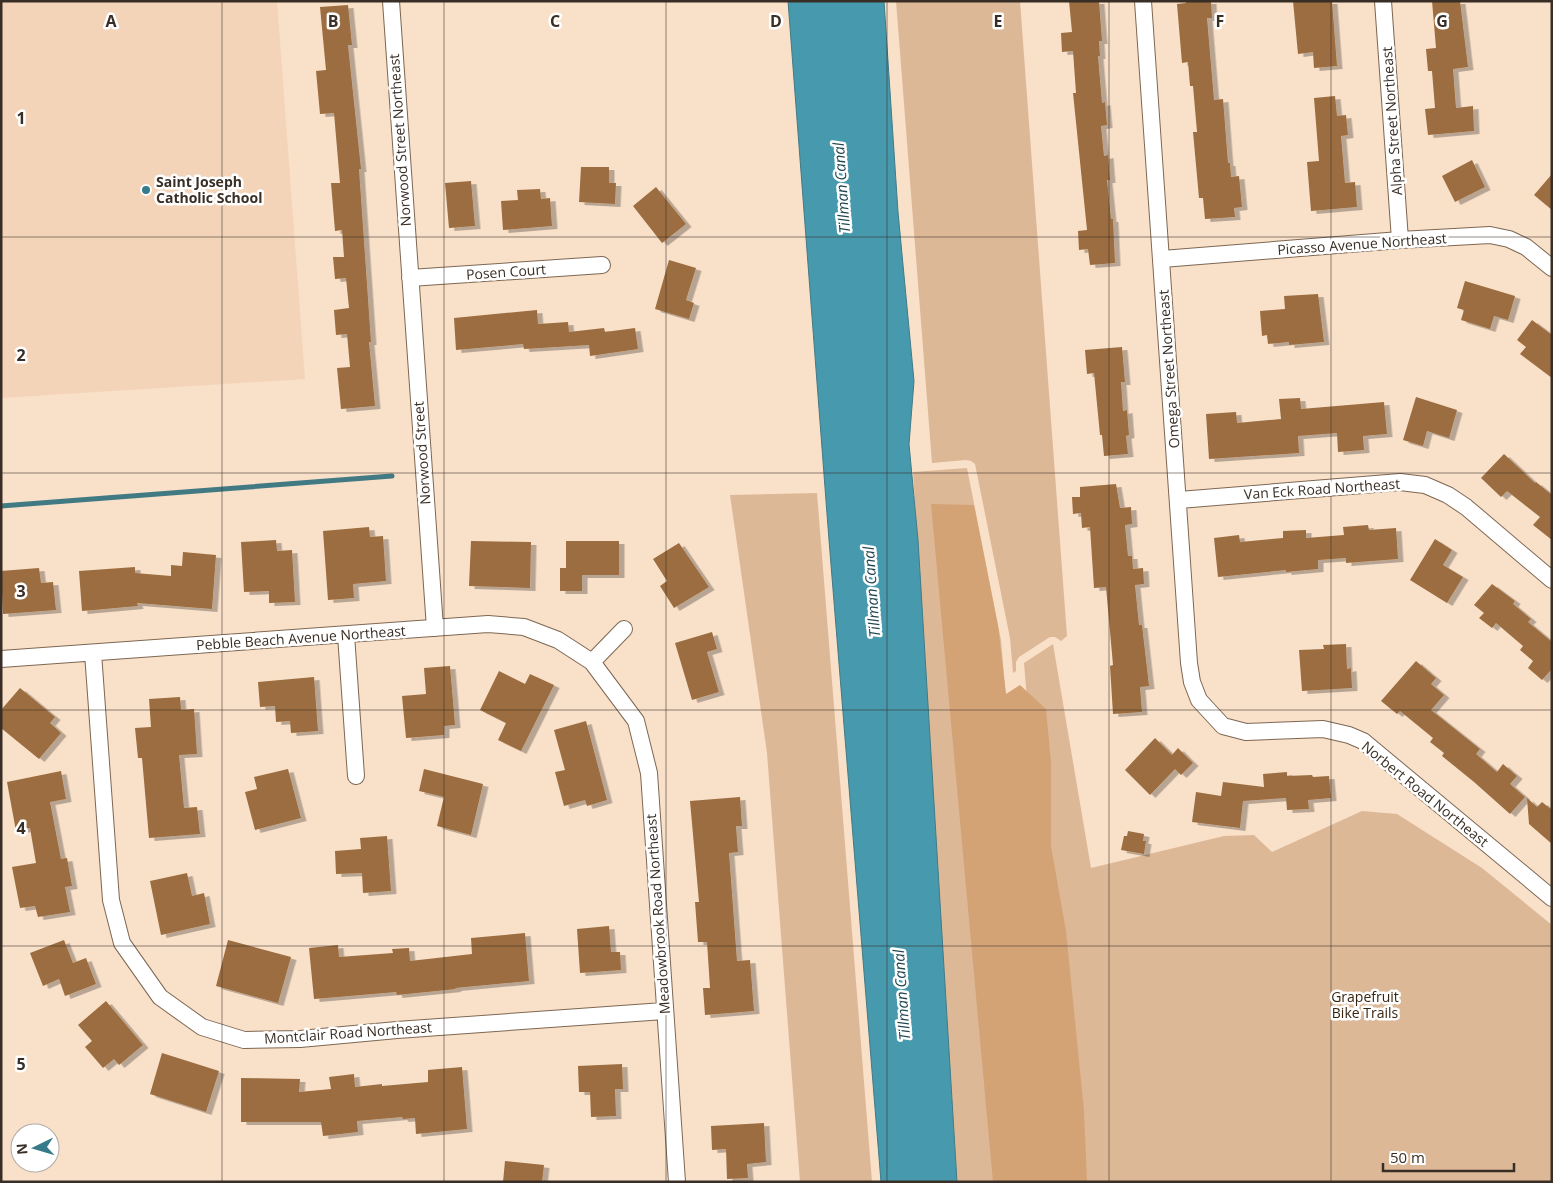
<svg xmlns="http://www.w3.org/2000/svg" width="1553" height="1183" font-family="'Open Sans',sans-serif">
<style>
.built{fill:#f3d4b8}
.green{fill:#ddb897}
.forest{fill:#d4a375}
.water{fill:#479aad;stroke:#427a84}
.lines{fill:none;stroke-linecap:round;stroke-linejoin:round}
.stream{stroke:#427a84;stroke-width:5}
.building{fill:#9b6d3f;filter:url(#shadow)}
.minor-casing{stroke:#7d6753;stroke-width:18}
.minor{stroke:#fff;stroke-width:16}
.grid{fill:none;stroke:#382e25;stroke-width:1;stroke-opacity:0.55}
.poi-dot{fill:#377b8a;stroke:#fff;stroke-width:2}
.labels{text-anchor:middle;stroke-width:5;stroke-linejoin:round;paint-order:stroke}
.street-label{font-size:14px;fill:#382e25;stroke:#fff}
.poi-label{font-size:14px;font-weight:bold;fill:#382e25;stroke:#fff;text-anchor:start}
.park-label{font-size:14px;fill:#39250f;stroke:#fff}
.water-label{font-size:15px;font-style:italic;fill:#1f464f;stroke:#fff}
.grid-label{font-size:16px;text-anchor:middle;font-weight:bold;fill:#382e25;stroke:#fff;stroke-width:5;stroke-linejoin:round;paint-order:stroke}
</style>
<defs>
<filter id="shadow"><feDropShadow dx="5.5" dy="3" stdDeviation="0" flood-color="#0004"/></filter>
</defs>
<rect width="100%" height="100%" fill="#f9e0c9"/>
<path class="built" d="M1 1H277L305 379 1 398Z"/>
<path class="green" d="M896 1H1020L1067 636 1061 641 1055 637H1050L1019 657 1016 662V671L1013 673 1010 638 975 464 971 461 966 460 932 463Z
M967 468 1001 640 1008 721 1027 699 1024 663 1053 644 1091 868 1224 836 1254 835 1272 852 1362 811 1397 814 1482 868 1552 925V1182H957L913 472Z
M817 493 872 1182H800L767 753 730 495Z"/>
<path class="forest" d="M931 504 974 505 998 626 1006 694 1020 685 1046 709 1051 762V846L1066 931 1084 1111 1087 1182H993Z"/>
<path class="water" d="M788 1H884L898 212 914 381 909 444 918 540 957 1182H881L829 540Z"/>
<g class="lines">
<path class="stream" d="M1 506 392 476"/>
</g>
<path class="building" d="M1069 1H1099L1102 41H1099L1100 56H1098L1102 103 1105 102 1107 125 1101 126 1104 156 1108 155 1110 180H1107L1111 219H1113L1115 263 1090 265 1088 249 1079 250 1078 231 1087 230 1073 93H1076L1073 51 1062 52 1061 33 1072 32Z
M1186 1H1211L1212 18H1207L1214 100 1223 99 1228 163H1230L1231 177 1239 176 1242 207 1234 208 1235 217 1205 219 1203 198H1199L1193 132H1197L1193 86H1190L1188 62 1182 63 1177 4 1186 3Z
M1293 1H1332L1337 66 1314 68 1313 52 1298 54Z
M1432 1H1460L1468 67 1453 69 1456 108 1473 106 1474 131 1428 135 1425 109 1435 108 1432 71H1428L1426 49 1436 48Z
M348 5 352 45H348L361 169H359L371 342H369L375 406 341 409 337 368 350 367 347 334 336 335 334 310 349 308 346 278 335 279 333 257H344L342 230 335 231 331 183H340L334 113 320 114 316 71 326 70 320 7Z
M1335 96 1337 116 1346 115 1348 135 1341 136 1345 183 1355 182 1357 207 1311 211 1307 162 1319 161 1314 98Z
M1472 160 1485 187 1455 202 1442 176Z
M581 167H609V183H616L615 204 579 202Z
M1552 174V210L1534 195Z
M471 181 475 226 449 228 445 183Z
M656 187 686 224 662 243 633 206Z
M540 189 541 199 550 198 552 226 503 230 501 201 518 200 517 190Z
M669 260 696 268 686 300 694 303 689 319 655 309Z
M1465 281 1515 296 1508 320 1494 316 1490 329 1461 320 1464 310 1457 308Z
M1318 294 1324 342 1289 345V342L1268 344 1267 335 1262 336 1260 311 1285 309 1284 296Z
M537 310 538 324 568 322 569 332 604 328 605 332 635 328 638 349 590 356 589 345 524 349 523 344 456 350 454 318Z
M1532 320 1552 335V378L1520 354 1526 347 1517 340Z
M1122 347 1125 382H1121L1123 411 1127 410 1129 435 1126 436 1128 454 1104 456 1102 435H1100L1094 373 1087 374 1085 350Z
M1416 397 1457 410 1449 438 1427 431 1423 446 1403 440Z
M1300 398 1301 409 1384 402 1387 434 1363 436 1364 450 1338 452 1337 433 1298 436 1299 453 1209 459 1206 414 1236 412 1237 423 1281 419 1279 399Z
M1504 454 1535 483 1536 482 1552 495V540L1533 525 1540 517 1507 491 1501 497 1481 478Z
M1116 484 1120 508 1131 507 1132 524 1125 525 1128 556H1132L1133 569 1143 568 1144 584 1135 585 1139 625H1142L1149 686 1140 687 1142 712 1113 714 1110 666 1113 665 1106 587 1094 588 1090 527 1082 528 1081 513 1073 514 1072 497H1080V487Z
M1368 525 1369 530 1396 528 1398 559 1346 563V558L1318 560V569L1286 572V570L1218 577 1214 538 1239 535 1240 542 1283 538V531L1306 530V538L1344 535 1343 527Z
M369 527 370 537 383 536 386 581 353 584 354 598 328 600 323 531Z
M1435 539 1452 550 1443 565 1463 577 1447 603 1410 580Z
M276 540 277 551 292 550 295 602 269 603V591L244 592 241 542Z
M471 541 531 542 530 588 469 586Z
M566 541H619V575H582V591H560V568H566Z
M679 543 709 587 674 608 660 586 667 581 653 559Z
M183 552 216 555 212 609 137 603 138 606 82 611 79 571 135 567V573L171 576V565L182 566Z
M39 568 41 583 53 582 56 610 3 614 1 571Z
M1492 584 1515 601 1513 604 1531 619 1528 622 1552 642V669L1542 680 1528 668 1533 661 1520 650 1523 646 1496 623 1492 628 1479 618 1484 613 1474 605Z
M712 632 717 649 707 652 719 692 692 700 675 643Z
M1346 644 1347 669 1351 668 1352 688 1302 691 1299 650 1324 649 1323 645Z
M1416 661 1436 678 1431 684 1444 695 1431 710 1480 749 1476 754 1497 772 1503 764 1517 776 1510 784 1525 797 1510 814 1474 782 1442 756 1444 753 1430 742 1433 738 1400 711 1397 714 1381 701Z
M450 666 455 725 444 726V735L406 738 402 696 426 694 424 668Z
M499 671 525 684 530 674 554 685 521 751 498 740 506 723 480 710Z
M314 677 318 731 291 733 290 721 276 722 275 706 260 707 258 682Z
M20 688 55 717 50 723 61 733 39 759 1 728V710Z
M180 697 181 710 194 709 197 754 179 755 184 808 197 807 200 834 149 838 142 758H138L135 728 151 727 149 699Z
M586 721 607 800 587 806 585 800 564 806 555 772 565 770 554 730Z
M1155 738 1172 755 1178 748 1193 763 1181 775 1175 769 1150 795 1125 770Z
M288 769 301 818 255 830 245 792 257 789 254 777Z
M424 769 483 784 471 835 437 826 444 797 419 791Z
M61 771 66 799 50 802 61 859 67 858 72 886 65 887 70 912 38 917 35 906 20 908 12 867 36 863 30 828 16 831 7 782Z
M1287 772V776L1312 775 1313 777 1329 776 1331 798 1308 800 1309 809 1287 810 1286 798 1243 801 1240 828 1192 822 1196 792 1221 796 1223 782 1264 787 1263 774Z
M740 797 742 826H736L738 852 729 853 737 961 750 960 754 1011 705 1015 703 988H710L707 942H698L695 902H699L690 801Z
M1527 798 1537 807 1542 802 1552 810V844L1529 824Z
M1128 831 1144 834 1143 841H1146L1144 854 1121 850 1124 836H1127Z
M387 836 391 891 363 893 362 873 336 874 335 851 361 849 360 838Z
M187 873 192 896 204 893 210 924 161 935 150 881Z
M609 926 611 952H620L621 970 580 973 577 929Z
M525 933 529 981 455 988 456 989 397 995 396 992 314 999 309 948 338 945 339 957 393 953 392 949 409 948 410 961 472 954 471 938Z
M64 940 73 963 86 958 96 984 65 996 59 979 43 986 30 953Z
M228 940 291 957 278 1003 216 986Z
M106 1001 143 1045 119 1065 114 1059 103 1068 85 1047 92 1041 78 1025Z
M162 1053 219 1071 206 1112 150 1094Z
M622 1064 623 1089H615L616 1116 591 1117 590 1092H579L578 1066Z
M462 1067 467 1129 416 1134 415 1118 403 1119 402 1117 357 1121 358 1132 323 1136 321 1122H241V1078L300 1079 299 1092 331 1089 329 1077 354 1074 355 1087 382 1084V1086L428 1082V1070Z
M764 1123 766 1162 747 1164 748 1178 727 1179 726 1149 712 1150 711 1126Z
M505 1161 544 1165 542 1182H503Z"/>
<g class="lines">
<defs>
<path id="minor" d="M391 1 435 628
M1143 1 1189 663 1192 682 1199 700 1223 726 1246 732 1323 729 1349 735 1363 741 1552 898
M1383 1 1400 240
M1162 259 1400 240 1490 235 1509 239 1526 247 1552 268
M410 278 602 265
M1179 500 1400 482 1425 485 1448 495 1466 507 1552 580
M346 635 356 776
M93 653 111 900 122 943 160 997 202 1027 244 1040 300 1039 397 1030 664 1011
M1 659 488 624 524 627 558 640 592 662 636 721 649 773 677 1182
M592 662 624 629"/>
</defs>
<use href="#minor" class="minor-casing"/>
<use href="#minor" class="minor"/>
</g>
<path class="grid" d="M222 1V1182M444 1V1182M666 1V1182M887 1V1182M1109 1V1182M1331 1V1182M1 237H1552M1 473H1552M1 710H1552M1 946H1552"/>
<circle class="poi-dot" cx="146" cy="190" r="5"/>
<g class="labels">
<g class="street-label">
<text transform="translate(1392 121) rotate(-94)" y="5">Alpha Street Northeast</text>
<text transform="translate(400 140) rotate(-94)" y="5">Norwood Street Northeast</text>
<text transform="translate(1362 244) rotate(-4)" y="5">Picasso Avenue Northeast</text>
<text transform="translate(506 272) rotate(-4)" y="5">Posen Court</text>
<text transform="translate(1169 369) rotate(-94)" y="5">Omega Street Northeast</text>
<text transform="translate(422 453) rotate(-94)" y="5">Norwood Street</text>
<text transform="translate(1322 489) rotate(-4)" y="5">Van Eck Road Northeast</text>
<text transform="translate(301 638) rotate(-4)" y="5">Pebble Beach Avenue Northeast</text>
<text transform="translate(1425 794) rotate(39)" y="5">Norbert Road Northeast</text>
<text transform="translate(658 914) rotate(-94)" y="5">Meadowbrook Road Northeast</text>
<text transform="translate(348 1033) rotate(-4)" y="5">Montclair Road Northeast</text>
</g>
<g class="poi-label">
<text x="156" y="187">Saint Joseph<tspan x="156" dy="16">Catholic School</tspan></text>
</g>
<g class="park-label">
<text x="1365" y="1002">Grapefruit<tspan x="1365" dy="16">Bike Trails</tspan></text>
</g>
<g class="water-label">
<text transform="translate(842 188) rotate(-94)" y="5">Tillman Canal</text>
<text transform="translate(872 592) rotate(-94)" y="5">Tillman Canal</text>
<text transform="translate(902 995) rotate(-94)" y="5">Tillman Canal</text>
</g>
</g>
<g class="grid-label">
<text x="111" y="27">A</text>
<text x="333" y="27">B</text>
<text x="555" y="27">C</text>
<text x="776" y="27">D</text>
<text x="998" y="27">E</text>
<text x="1220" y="27">F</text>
<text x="1442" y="27">G</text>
<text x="21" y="124">1</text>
<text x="21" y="361">2</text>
<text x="21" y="597">3</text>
<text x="21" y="834">4</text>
<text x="21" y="1070">5</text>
</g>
<rect width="1553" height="1183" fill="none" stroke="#382e25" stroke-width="5"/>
<g transform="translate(35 1148) rotate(265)"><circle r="24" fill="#ffffff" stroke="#afaba8"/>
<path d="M0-4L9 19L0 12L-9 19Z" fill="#377b8a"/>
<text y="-8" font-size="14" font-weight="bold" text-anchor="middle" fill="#382e25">N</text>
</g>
<path d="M1383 1163v8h131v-8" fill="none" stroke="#382e25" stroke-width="2.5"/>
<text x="1390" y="1163" font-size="15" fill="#382e25" stroke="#ffffff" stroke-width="4" paint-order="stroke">50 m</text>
</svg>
